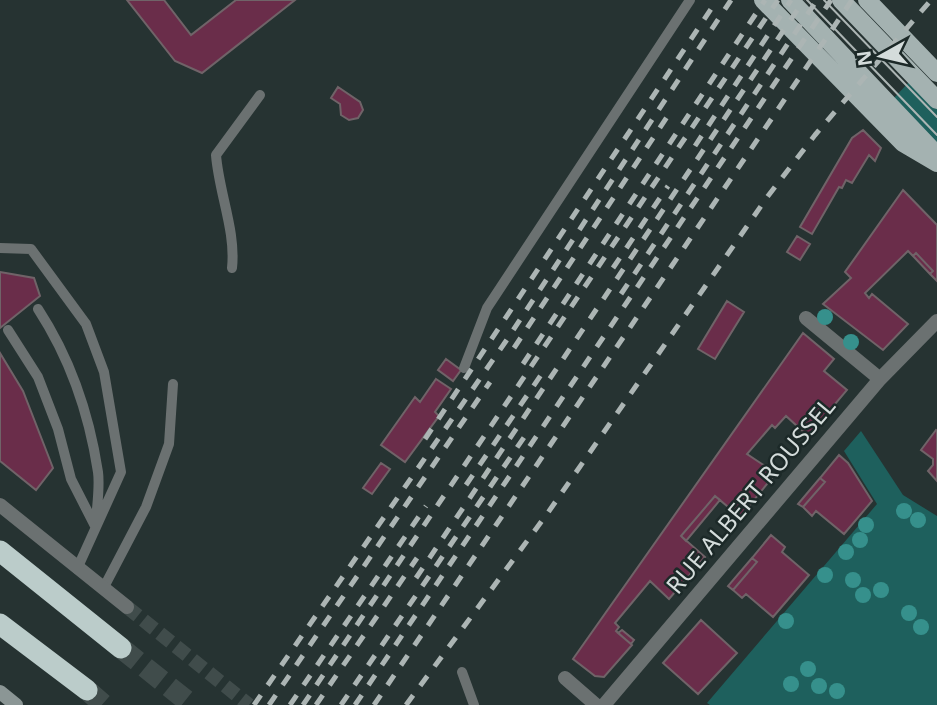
<svg xmlns="http://www.w3.org/2000/svg" width="937" height="705" font-family="'Noto Sans',sans-serif">
<style>
.green{fill:#1e605d}
.building{fill:#6a2d4a;stroke:#706368;stroke-width:2}
.lines{fill:none;stroke-linecap:round;stroke-linejoin:round}
.street-tunnel{stroke:#404c4b;stroke-width:14;stroke-dasharray:14 7;stroke-linecap:butt}
.highway-tunnel{stroke:#404c4b;stroke-width:21;stroke-dasharray:21 10;stroke-linecap:butt}
.lane{stroke:#6b7171;stroke-width:10}
.street{stroke:#6b7171;stroke-width:14}
.secondary{stroke:#8b9695;stroke-width:14}
.primary{stroke:#a4b2b1;stroke-width:18}
.highway{stroke:#bbccca;stroke-width:21}
.tram{stroke:#acb5b4;stroke-width:2}
.rail{stroke:#acb5b4;stroke-width:5;stroke-dasharray:12 12;stroke-linecap:butt}
.tree{fill:#36908c}
.labels{text-anchor:middle;stroke-width:5;stroke-linejoin:round;paint-order:stroke}
.street-label{font-size:24px;fill:#d4dcdb;stroke:#1c2928}
</style>
<rect width="100%" height="100%" fill="#263332"/>
<path class="green" d="M910 81 937 108V145L893 99Z
M861 431 903 495 937 516V705H710L707 703 877 504 844 451Z"/>
<path class="building" d="M127 0H164L191 35 236 0H295L202 73 175 61Z
M338 87 360 102 363 110 358 118 349 120 341 115 340 104 331 98Z
M863 130 881 148 875 161 869 155 852 183 846 180 842 188 839 187 812 234 800 227 852 138Z
M903 190 937 225V281L930 274 933 271 916 253 913 256 908 251 865 293 869 298 872 294 908 324 883 350 823 304 851 278 845 272Z
M797 236 810 244 800 260 787 252Z
M916 253 933 271 930 274 913 256Z
M0 272 34 278 40 296 0 328Z
M727 301 744 312 715 359 698 349Z
M803 333 834 359 824 371 847 390 808 436 786 416 775 428 772 425 747 454 765 466 772 478 740 517 715 496 681 536 705 557 669 599 650 581 615 623 619 627 616 631 632 645 604 677 595 676 573 659Z
M0 353 23 391 53 468 36 490 0 461Z
M446 359 461 370 453 381 438 370Z
M436 379 451 389 435 412 439 416 405 462 381 445 415 397 420 402Z
M936 430 937 431V481L928 471 933 465V459L921 450Z
M839 455 848 463 872 501 844 534 816 511 812 516 803 507 825 482 820 478Z
M381 463 390 469 372 494 363 488Z
M820 478 825 482 803 507 798 504Z
M715 496 720 500 686 541 681 536Z
M771 535 785 547 782 552 809 575 773 617 746 594 742 598 733 590 757 562 752 558Z
M752 558 757 562 733 590 728 586Z
M701 620 737 653 698 694 663 663Z
M622 630 634 640 631 644 618 633Z"/>
<g class="lines">
<path class="street-tunnel" d="M127 607 249 705"/>
<path class="highway-tunnel" d="M121 648 192 705
M87 690 104 705"/>
<path class="lane" d="M0 248 31 249 86 324 104 372 121 472 77 569
M232 268C236 231 219 193 216 155L260 95
M38 309C70 358 89 413 98 472 100 487 97 505 96 521
M8 330 38 377 58 429 71 479 95 526
M464 368 487 308 690 0
M103 589 146 507 169 444 173 384
M462 672 474 705"/>
<path class="street" d="M806 318 880 379
M0 505 127 607
M565 678 596 705
M604 705 880 379 937 321"/>
<path class="secondary" d="M0 692 16 705"/>
<path class="primary" d="M763 0 903 143 937 163
M790 0 937 155
M841 0 937 100
M867 0 937 73"/>
<path class="highway" d="M0 551 121 648
M0 624 87 690"/>
<path class="tram" d="M807 0 937 135
M824 0 937 117"/>
<path class="rail" d="M695 146 791 0
M613 268 668 186
M621 294 817 0
M514 348 667 117
M523 364 765 0
M425 439 717 0
M466 485 541 375
M416 578 804 0
M254 705 506 341 731 0
M269 705 490 382
M290 705 426 506
M303 705 778 0
M316 705 417 558
M341 705 527 433
M355 705 831 0
M374 705 852 0
M406 705 547 514 768 196 815 135 931 0"/>
</g>
<g class="tree">
<circle cx="825" cy="317" r="8"/>
<circle cx="851" cy="342" r="8"/>
<circle cx="904" cy="511" r="8"/>
<circle cx="918" cy="520" r="8"/>
<circle cx="866" cy="525" r="8"/>
<circle cx="860" cy="540" r="8"/>
<circle cx="846" cy="552" r="8"/>
<circle cx="825" cy="575" r="8"/>
<circle cx="853" cy="580" r="8"/>
<circle cx="881" cy="590" r="8"/>
<circle cx="863" cy="595" r="8"/>
<circle cx="909" cy="613" r="8"/>
<circle cx="786" cy="621" r="8"/>
<circle cx="921" cy="627" r="8"/>
<circle cx="808" cy="669" r="8"/>
<circle cx="791" cy="684" r="8"/>
<circle cx="819" cy="686" r="8"/>
<circle cx="837" cy="691" r="8"/>
</g>
<g class="labels">
<g class="street-label">
<text transform="translate(751 496) rotate(-50)" y="8">RUE ALBERT ROUSSEL</text>
</g>
</g>
<g transform="translate(881 56) rotate(262)" stroke="#1c2928" stroke-width="5" paint-order="stroke">
<path d="M0-5L12 26L0 18L-12 26Z" fill="#d4dcdb"/>
<text y="-10" font-size="19" font-weight="bold" text-anchor="middle" fill="#d4dcdb">N</text>
</g>
</svg>
